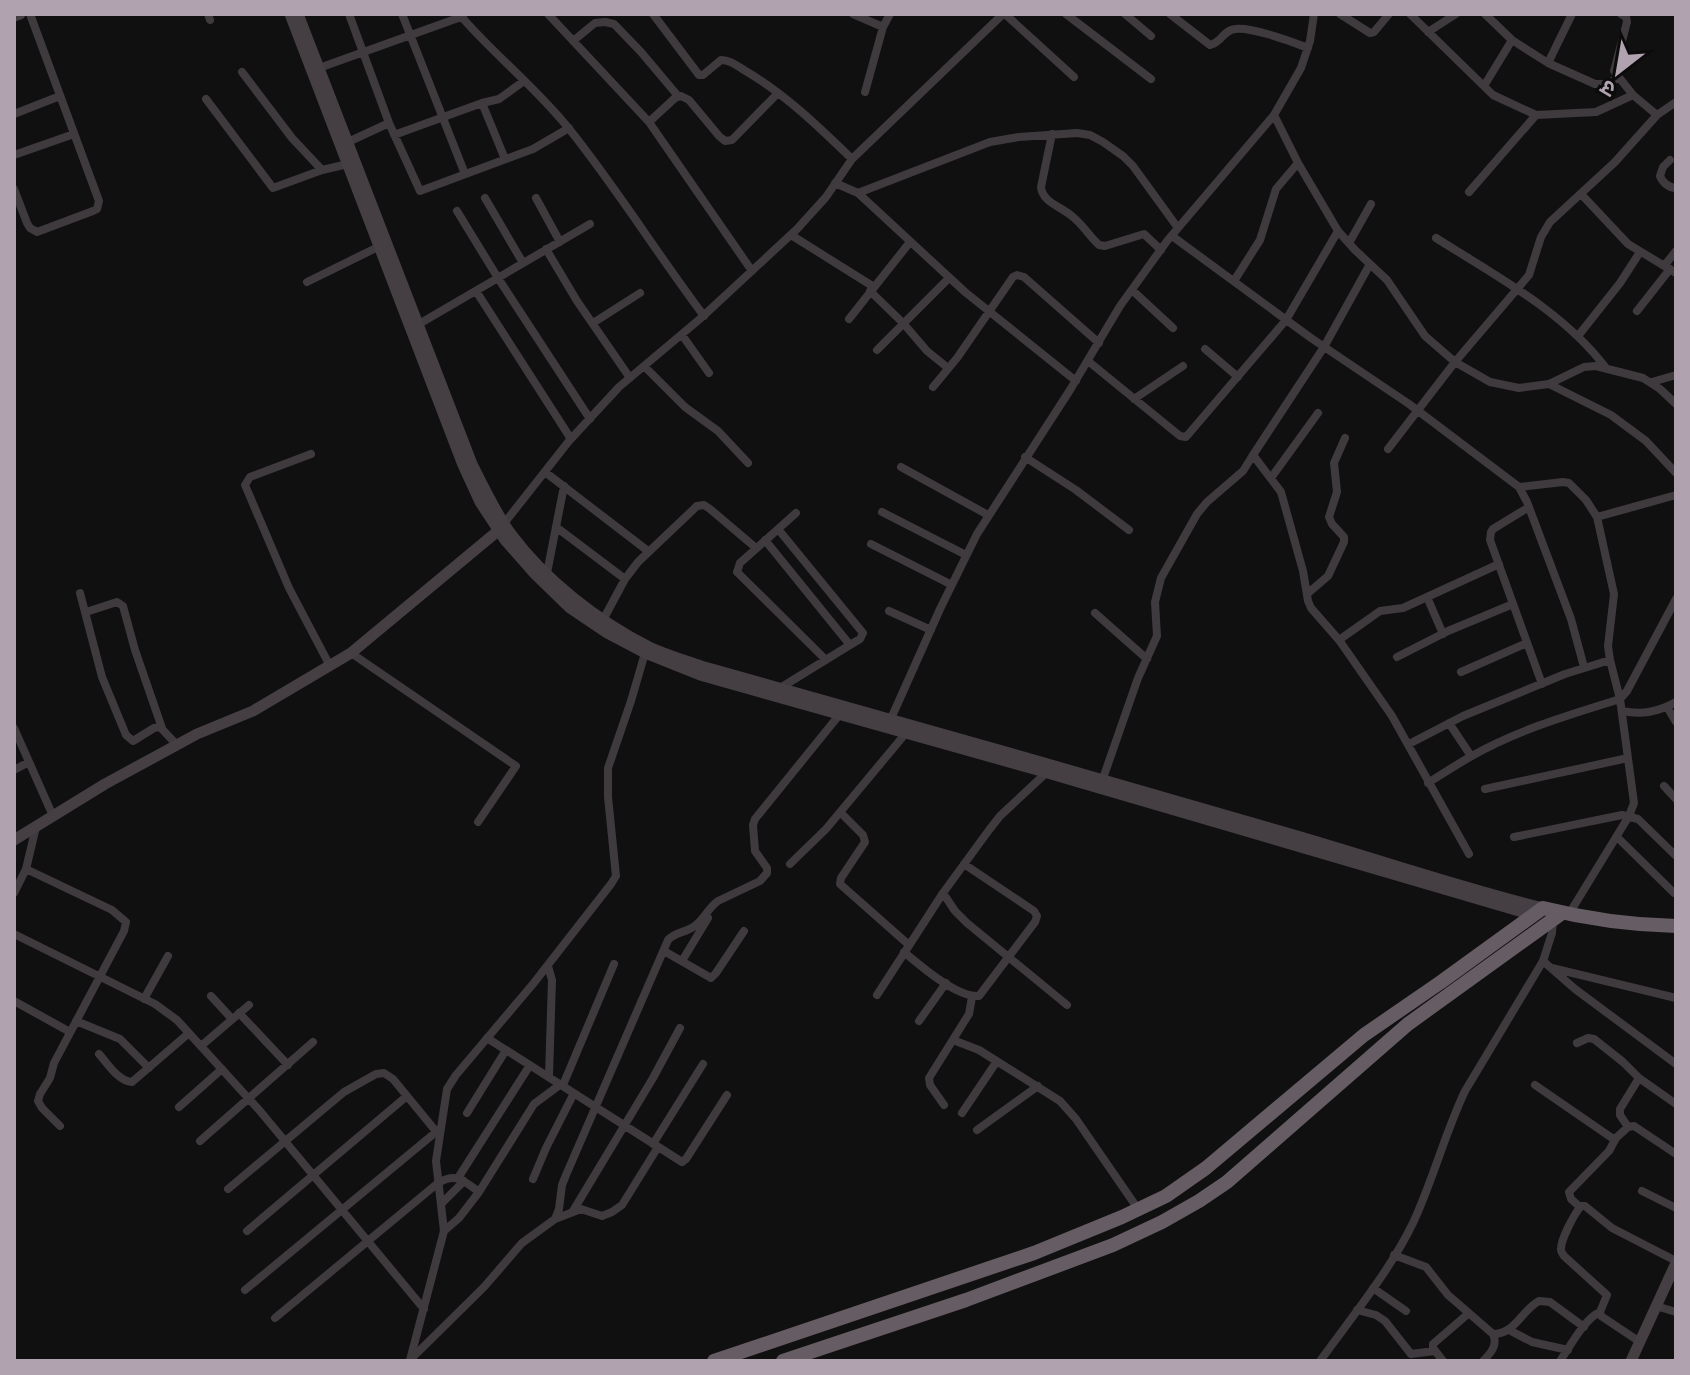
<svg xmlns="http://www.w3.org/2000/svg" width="1690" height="1375" font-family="'Space Grotesk','Noto Sans Devanagari',sans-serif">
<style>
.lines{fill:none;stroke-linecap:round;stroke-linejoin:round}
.street{stroke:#3f3a3e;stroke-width:8}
.secondary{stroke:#453f44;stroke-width:11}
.highway{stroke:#665d64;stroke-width:14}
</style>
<rect width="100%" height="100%" fill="#111010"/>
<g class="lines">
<path class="street" d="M208 14 210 20
M349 14 389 123 420 191 533 149 569 128
M402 14 465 174
M459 14C494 55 537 88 570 130 618 190 658 255 704 316
M548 14 649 122 752 271
M653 14 699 75H703L721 60C730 60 736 65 744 70 785 94 818 126 852 159
M853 14 883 27
M1005 14 1074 77
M1066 14 1151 79
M1125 14 1151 36
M1170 14 1210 45C1220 43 1222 34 1231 30 1245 24 1293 42 1308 48
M1340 14 1370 33 1374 32 1389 14
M1410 14 1493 95 1536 115 1596 112 1633 95
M1485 14 1512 40 1548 63 1595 84H1606L1618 78
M1621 14 1626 17 1627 22 1614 71 1633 95 1657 115
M1428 32 1456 14
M573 41 595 23 605 22 614 24 641 52 678 96
M1548 63 1572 14
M319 68 461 17 464 14
M242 72 292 138 322 170
M1484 86 1512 40
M865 92 883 27 890 14
M206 99 273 188 322 170 348 164
M482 103 505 159
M14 114 60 96
M1274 115 1298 163 1338 231 1355 250 1387 280 1425 336 1455 362 1490 382 1519 388 1549 384 1584 367 1596 366 1643 378 1660 389 1676 404
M649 122 675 98 681 96 689 100 719 136 725 141 732 140 778 93
M1052 134 1041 187C1042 202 1062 207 1073 217 1083 225 1090 237 1099 245L1105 246 1144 234 1161 250
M394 135 482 103 499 99 524 81
M348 142 389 123
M14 155 74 134
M1670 160 1663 167 1660 176C1662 182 1669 188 1676 188
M835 183 858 193 965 292 1076 381
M14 189 27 223 30 228 37 232 93 211 97 209 99 201 30 14
M1469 192 1536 115
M858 193 990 142 1019 137 1077 133 1090 135 1103 142 1123 156 1133 166 1178 228
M1581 194 1628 244 1676 273
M485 198 523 263
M536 198 560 242
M457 211 498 278 590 419
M791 235 874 287
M1172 236 1311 338 1409 404 1519 487 1527 502 1571 619 1584 667
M1436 238C1496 276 1563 311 1606 368
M1349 243 1371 204
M546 249 577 301 630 378
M1664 266 1676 251
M1234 281 1260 240 1276 189 1298 163
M307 282 380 246
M1132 290 1173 328
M476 291 571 439
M870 291 903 323 927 351 948 368
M1637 311 1670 269
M849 319 910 242
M593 323 640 293
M419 324 590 224
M682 335 709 373
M1578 336 1620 283 1640 252
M1205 349 1238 377
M877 350 949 278
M1088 361 1180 436 1186 437 1286 320 1338 231
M644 366 685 407 718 431 748 463
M1652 382 1676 375
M1549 384 1611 415 1646 441 1676 473
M933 387 957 358 1013 277 1017 275 1024 277 1099 343
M1134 399 1183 366
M1388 449 1455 362 1529 275 1541 237 1550 222 1615 162 1657 115 1676 102
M311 454 250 477 245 485 289 588 330 666
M1253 455 1281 492 1303 571 1308 601 1311 608 1339 640 1392 716 1469 854
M1025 457 1076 490 1129 530
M901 467 988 515
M545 472 648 551
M1271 478 1318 413
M1519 487 1563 482 1569 483 1586 500 1597 517 1614 594 1608 646 1610 660 1620 699 1634 803 1629 816 1569 914
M1529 507 1493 529 1491 532 1490 540 1542 684
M882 512 966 555
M796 513 740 563 737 572 826 660
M1597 517 1676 495
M502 526 569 441 619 387 701 318 797 229 826 197 852 159 1003 14
M556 527 625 579
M778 529 863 633 860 639 850 645 780 688
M765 540 850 645
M871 544 952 585
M547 573 564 486
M80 593 102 677 126 735 133 741 154 728 160 727 177 745
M1307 594 1328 576 1344 542V537L1332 524 1329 517 1337 492 1334 463 1345 438
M1427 597 1443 634
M889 611 931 630
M86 612 117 602 123 606 135 650 162 728
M1095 613 1147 659
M603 620 625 579 638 562 697 506 704 505 710 509 756 548
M1339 640 1380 611 1403 608 1499 564
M351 653 516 766 478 822
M1397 657 1448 631 1513 604
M1461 672 1527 643
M1667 707 1676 722
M1622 711C1642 715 1658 712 1676 702
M889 723 940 609 977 534 1070 390 1120 306 1167 241 1274 115 1301 68 1310 41 1314 14
M1449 723 1471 756
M14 728 53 816
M1409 744 1463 716 1565 674 1610 660
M14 770 29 762
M1428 783C1442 774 1456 765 1470 757 1517 730 1569 715 1620 699L1627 691 1676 599
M1101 784 1138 678 1157 636 1155 602 1161 578 1197 514 1207 502 1243 471 1253 455 1324 347 1370 264
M1664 786 1676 799
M1485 789 1628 758
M840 812 863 835 865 842 841 878 840 884 909 945
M1514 837 1622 815 1638 819 1676 856
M1617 837 1674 893
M790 864 826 829 906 733
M26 869 112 910 126 922 124 931 54 1063 50 1078 40 1094 38 1101 42 1108 60 1126
M14 893 26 869 36 827
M943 893 955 911 967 923 1067 1005
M14 934 155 1004 177 1020 260 1111 424 1309
M664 951 711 978 716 973 744 931
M904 952C921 966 957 998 979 996L1035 922 1037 916 1034 911 964 864
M682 961 708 918
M1543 961 1575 989 1676 1064
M548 966 552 980 549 1076
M1552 968 1676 998
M877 995 943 893 989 830 1000 816 1046 773
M211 996 232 1019
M144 999 168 956
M14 1001 70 1032
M239 1013 288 1065
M76 1021 120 1039 149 1068
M919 1021 946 983
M487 1038 682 1162 686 1159 727 1095
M953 1040 979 1050 1060 1101 1076 1119 1138 1209
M1577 1043 1588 1038 1594 1039 1623 1062 1639 1078 1676 1104
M201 1046 249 1005
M99 1054C108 1064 118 1081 132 1082L189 1033
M563 1085 614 964
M1535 1085 1612 1138H1616L1628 1127 1634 1126 1676 1154
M944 1105 930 1085 929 1078 969 1014 972 997
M179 1107 222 1069
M467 1113 506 1050
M962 1113 997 1061
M1628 1127 1620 1115V1109L1639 1078
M977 1130 1038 1086
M200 1141 313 1042
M653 1144 703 1064
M458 1178 530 1065
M533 1179 546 1148 574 1093
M228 1189 344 1092 376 1074 384 1073 393 1079 439 1135
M1642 1191 1676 1208
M441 1204 464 1181
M1580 1207 1571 1199 1569 1192 1609 1151 1616 1138
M573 1211 653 1078 680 1028
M555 1219 581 1209 602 1216 612 1212 622 1205 658 1147
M247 1231 407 1096
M444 1231 459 1218 479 1192 534 1104 561 1084
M1394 1255 1426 1267 1448 1295 1493 1334C1498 1345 1491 1353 1483 1361
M1373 1288 1406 1311
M245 1290 436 1132
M1656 1306 1676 1312
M1357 1310 1376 1315 1385 1321 1411 1354 1435 1351
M275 1318 438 1183C457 1172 464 1181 479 1192
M1509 1330 1532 1342 1568 1350
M1493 1334C1515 1334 1522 1310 1539 1301L1550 1302 1584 1327
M1640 1342 1601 1316 1600 1312 1607 1295 1564 1256C1563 1254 1561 1252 1561 1250 1560 1240 1575 1213 1581 1206H1585L1612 1228 1676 1261
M410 1360 484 1287 522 1243 555 1219 559 1209 562 1185 566 1175 668 940C676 931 687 933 696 925 705 918 709 907 718 901L760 881 767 873V868L755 851 753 825 755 819 840 714
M410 1360 444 1231 436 1161 447 1089 456 1075 533 984 611 884 616 876 608 797V768L631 701 645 653
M1320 1361C1352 1317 1389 1272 1413 1223 1433 1180 1445 1133 1465 1091L1543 961 1552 933 1553 920
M1443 1361 1433 1348V1344L1469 1313
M1560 1361C1570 1347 1584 1319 1600 1312"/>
<path class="secondary" d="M290 14 463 465 480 502 505 540 535 574 570 608 607 633 645 653 700 675 1034 769 1533 915
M298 14 472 464C484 488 495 512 511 534 545 580 598 621 649 647 666 655 684 660 701 666 895 720 1087 775 1280 831 1368 856 1454 886 1543 908
M14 16 20 14
M14 840 105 784 197 734 253 711 351 653 499 530
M1631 1361 1676 1263"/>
<path class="highway" d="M714 1361 1034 1253 1122 1217 1166 1196 1206 1168 1364 1035 1441 982 1543 908C1587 919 1630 925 1676 926
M783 1361 966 1300 1113 1245 1162 1222 1199 1201 1227 1182 1408 1024 1562 913"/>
</g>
<rect width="1690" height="1375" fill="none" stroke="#b0a2ae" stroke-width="32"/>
<g transform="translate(1618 72) rotate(211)" stroke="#0c0b0b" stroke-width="6" paint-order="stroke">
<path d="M0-6L14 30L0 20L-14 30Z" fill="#b0a2ae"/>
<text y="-12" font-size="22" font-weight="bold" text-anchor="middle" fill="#b0a2ae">उ</text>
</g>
</svg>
